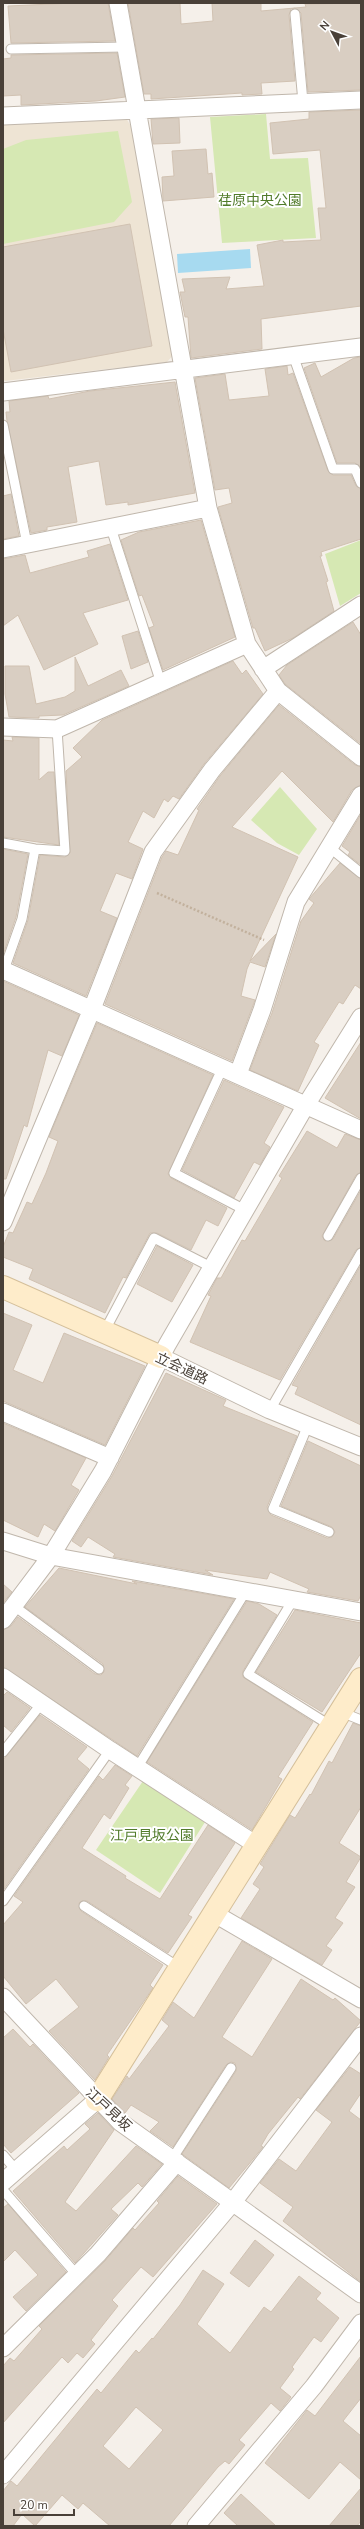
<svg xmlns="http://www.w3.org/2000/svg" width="364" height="2529" font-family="'Nunito Sans','Noto Sans JP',sans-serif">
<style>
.education{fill:#eee4d4}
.green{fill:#d6e8b3}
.water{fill:#a7daf0}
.building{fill:#d9cec2;stroke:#d1c2b2;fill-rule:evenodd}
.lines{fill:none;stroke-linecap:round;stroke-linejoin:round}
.lane-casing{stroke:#c0b7ac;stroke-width:11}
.street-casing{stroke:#c0b7ac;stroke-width:19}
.secondary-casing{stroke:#d4bf9a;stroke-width:24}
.path{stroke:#c2b19d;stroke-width:2.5;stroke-dasharray:2 2;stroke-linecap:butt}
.lane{stroke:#fff;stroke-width:9}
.street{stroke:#fff;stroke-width:17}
.secondary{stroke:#feecca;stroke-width:22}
.labels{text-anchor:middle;stroke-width:4;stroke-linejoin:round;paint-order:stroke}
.park-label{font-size:14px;fill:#517b2a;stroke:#fff}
.street-label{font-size:14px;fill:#494038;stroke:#fff}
</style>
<rect width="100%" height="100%" fill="#f5f0ea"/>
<path class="education" d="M126 118 132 128 174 354 167 362 5 381 3 379V121Z"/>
<path class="green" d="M266 114 270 159 308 158 316 238 222 243 210 117Z
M118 131 132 202 114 222 3 244V149L26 140Z
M361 540V593L340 606 325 554Z
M280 787 317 829 299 855 277 843 251 820Z
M143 1781 205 1822 160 1893 96 1850Z"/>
<path class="water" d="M250 249 251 268 178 273 177 254Z"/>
<path class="building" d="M73 3H108L115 41 11 43 8 6Z
M128 3H180L181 24 213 21 212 3H261V11L306 7 305 4 361 3V90L308 92 301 13 295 8 291 9 289 15 295 81 261 83 262 94 242 95V93L151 99V94H144Z
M117 53 125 97 96 101 21 105V95L3 96V59L11 58V55Z
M361 110V306L261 319 262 349 191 358 188 317H185L180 292H185L182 279 230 277 226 289 264 286 257 245 283 240V242L321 240 318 208H326L320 150 273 154 270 123 309 119V112Z
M179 118 180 143 153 144 151 119Z
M206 149 208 174 212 173 214 197 163 201 162 177 174 176 172 151Z
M130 224 152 346 11 372 3 329V247Z
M361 357V468L355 463H337L304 368 315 363 321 377 354 358Z
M287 366 288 375 293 373 328 471 333 475H351L356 486 361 489V539L321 552 322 556H320L328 581 326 582 334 611 293 638 265 651 255 628H253L218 507 232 503 229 488 215 490 195 378 225 374 229 400 269 396 265 369Z
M175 382 195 493 128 505V502L106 505 99 461 68 467 77 522 47 527V530L31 533 7 421 6 412H10L9 401 48 396 49 399 90 391Z
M11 494 19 536 3 539V496Z
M201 520 235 637 163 670 149 628 154 626 142 595 139 596 121 540 139 532Z
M110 544 128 600 83 613 98 644 44 670 18 615 3 626V559L25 555 30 573 89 557 87 551Z
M353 622 361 635V744L285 684 279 675 287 665Z
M138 631 148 662 131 669 122 636Z
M75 657 88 686 121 670 129 686 63 715 39 716V718L9 717 5 694V666H29L36 704 65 697 75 691Z
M233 661 242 674 246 670 263 694 204 764 179 799 173 796 168 802 164 799 154 818 143 811 128 842 143 849 132 879 116 873 100 911 117 918 86 996 13 963 28 920 40 855 65 857 70 853 66 771 82 757 73 748 102 720Z
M279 705 355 765 361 767V785L352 790 333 822 282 771 232 827 298 857 250 961 276 934 265 967 250 962 247 969 241 996 255 1000 232 1061 105 1004 162 857 166 851 178 855 199 810 197 809 220 776Z
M12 737 39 738V780L48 772H54L59 845 3 837V740L13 741Z
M361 814V865L348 855 350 852 342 846Z
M3 849 28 854 16 917 3 955Z
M340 863 361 879V989L355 985 343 1004 339 1002 314 1042 319 1045 298 1091 250 1070 272 1013 301 921 314 903 309 899Z
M3 981 79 1015 62 1056 48 1050 27 1127 24 1125 6 1179H3Z
M97 1023 213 1075 168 1174 171 1178 227 1208 218 1226 206 1220 191 1250 157 1233H150L126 1278 123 1277 105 1313 29 1279 33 1269 3 1257V1247L9 1232 13 1233 27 1202 32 1204 46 1173 58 1141 49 1137Z
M361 1042V1119L325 1098Z
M224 1080 284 1107 264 1143 270 1147 260 1165 254 1162 234 1198 182 1170Z
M307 1131 337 1148 345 1134 361 1140V1172L356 1175 322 1236 325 1241 333 1239 361 1190V1247L356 1250 280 1380 190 1342 211 1296 208 1295 217 1278H221L242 1240 245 1241 282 1178 279 1176Z
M157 1246 193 1265 172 1302 137 1284Z
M361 1265V1425L295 1394 298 1387 292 1385Z
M3 1313 32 1325 13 1370 43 1383 64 1333 145 1366 105 1445 3 1401Z
M166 1373 226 1400 223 1406 297 1436 267 1507 271 1515 327 1538 332 1537 335 1532 332 1527 281 1506 308 1441 361 1466V1595L358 1601 307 1592 309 1589 270 1572 267 1579 205 1570 213 1575 113 1557 115 1554 88 1537 81 1547 72 1541 112 1476Z
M3 1423 86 1458 71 1485 79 1490 55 1531 44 1524 38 1537 3 1520Z
M59 1568 137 1584 132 1581 234 1599 137 1756 3 1667V1630L11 1626 18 1617 95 1674 101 1675 104 1672 103 1664 25 1607Z
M3 1584 12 1592 3 1603Z
M247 1601 259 1604 277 1615 243 1671V1677L313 1722 278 1777 282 1779 252 1830 147 1762Z
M295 1610 361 1623V1653L322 1712 256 1672Z
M7 1692 30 1708 11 1732 3 1725V1696Z
M40 1715 87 1747 77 1759 89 1769 4 1889 3 1760Z
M353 1723 361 1726V1807L339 1843 361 1857 346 1882 355 1887 335 1918 343 1923 326 1946 332 1950 322 1965 241 1918 260 1889 253 1884 264 1867 260 1864 290 1815 295 1818 310 1794 311 1795 329 1761 332 1763Z
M115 1765 132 1776 125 1785 129 1788 110 1819 104 1814 82 1848 126 1876 125 1878 160 1899 208 1825 235 1843 188 1915 192 1917 168 1953 87 1901H82L79 1903 81 1911 163 1965 150 1985 153 1988 107 2055 109 2057 95 2080 49 2031 79 2007 56 1979 26 2004 3 1976V1925L23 1902 14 1896 99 1776 103 1780Z
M242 1941 272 1959 222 2037 252 2057 301 1979 333 2000 335 1998 361 2021 300 2099 298 2097 268 2134 261 2146 263 2147 229 2188 182 2154 236 2071 235 2063 231 2062 226 2065 173 2147 150 2131 159 2122 131 2105 125 2113 112 2099 127 2076 129 2079 169 2026 162 2020 173 2002 194 2018Z
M13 2029 30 2047 33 2044 79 2093 11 2153 3 2144V2038Z
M350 2067 361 2074V2093L349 2111 361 2120V2282L283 2221 293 2207 260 2183 279 2159 296 2171 332 2122 316 2110Z
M98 2113 114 2130 65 2202 76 2211 136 2146 162 2164 142 2187 138 2183 111 2209 118 2215 75 2263 13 2191 64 2146 67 2150 90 2129 85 2124Z
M178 2176 217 2204 153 2277 141 2267 112 2300 118 2306 91 2340 95 2344 83 2358 77 2353 68 2363 62 2357 3 2423V2366L10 2358 14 2361 42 2329 39 2326 105 2261 133 2228 135 2230 159 2203 157 2201Z
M8 2204 66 2272 26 2311 13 2297 38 2275 15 2250 3 2262V2208Z
M255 2240 274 2255 249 2287 230 2273Z
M203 2270 224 2284 197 2324 230 2353 264 2307 271 2312 299 2276 321 2293 316 2299 339 2318 321 2342 314 2337 292 2367 294 2369 280 2388 291 2397 280 2411 271 2403 239 2440 245 2445 229 2464 225 2461 218 2467 169 2526H110L83 2503 78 2509 62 2495 35 2526 22 2514 13 2526H3V2491L11 2481 17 2486 97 2389 101 2393 136 2350 139 2353 152 2338 153 2339 180 2305ZM136 2407 163 2430 129 2469 103 2446Z
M361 2356V2398L343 2421 361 2436V2480L340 2462 309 2499 265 2463 307 2410 315 2416Z
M361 2488V2521L357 2526H329Z
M241 2494 276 2526H238L224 2513Z"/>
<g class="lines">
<defs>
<path id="lane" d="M295 14 303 102
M11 49 125 47
M293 355 333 469H355L361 483
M3 425 27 544
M111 528 161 683
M3 843 35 849 65 851 57 729
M329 847 361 873
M4 970 22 919 35 849
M223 1067 174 1173 245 1210
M328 1236 361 1178
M104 1332 154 1238 213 1268
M270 1410 361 1253
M308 1425 273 1509 329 1532
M293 1600 248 1674 331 1726
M14 1606 99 1669
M341 1712 361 1720
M3 1752 42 1703
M137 1768 246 1591
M3 1901 110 1750
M84 1906 180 1968
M3 2155 16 2170
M172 2159 231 2068
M3 2190 77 2275"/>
<path id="street" d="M118 3 208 508 247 644 278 691 361 757
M3 116 361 100
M3 392 361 347
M3 549 208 508
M263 669 361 605
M3 727 57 729 247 644
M3 970 361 1130
M238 1074 262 1010 296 902 361 795
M3 1222 92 1009 153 852 212 770 278 691
M161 1357 270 1410 361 1447
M3 1412 110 1458
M3 1541 51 1556 361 1612
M3 1620 51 1556 103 1471 167 1345 306 1105 361 1017
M3 1677 110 1750 258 1846
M215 1914 361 1999
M3 1997 120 2122 361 2294
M3 2182 97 2100
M3 2348 98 2254 177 2162
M3 2475 233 2202 361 2036
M196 2526 314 2386 361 2323"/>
<path id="secondary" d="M3 1287 161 1357
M97 2100 361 1679"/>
</defs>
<use href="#lane" class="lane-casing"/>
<use href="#street" class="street-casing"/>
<use href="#secondary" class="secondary-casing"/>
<path class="path" d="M157 893 264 940"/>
<use href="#lane" class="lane"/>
<use href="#street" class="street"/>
<use href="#secondary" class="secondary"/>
</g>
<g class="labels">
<g class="park-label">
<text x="260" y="205">荏原中央公園</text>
<text x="152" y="1840">江戸見坂公園</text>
</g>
<g class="street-label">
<text transform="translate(182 1368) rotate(25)" y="5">立会道路</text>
<text transform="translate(109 2109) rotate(43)" y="5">江戸見坂</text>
</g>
</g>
<rect width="364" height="2529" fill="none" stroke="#494038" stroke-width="8"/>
<g transform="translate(332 32) rotate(311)" stroke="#ffffff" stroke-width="3" paint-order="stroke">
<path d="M0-3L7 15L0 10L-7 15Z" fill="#494038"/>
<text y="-6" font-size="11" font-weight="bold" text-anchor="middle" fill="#494038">N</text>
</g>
<path d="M14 2509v6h60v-6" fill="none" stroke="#494038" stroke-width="2"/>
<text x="20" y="2509" font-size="12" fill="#494038" stroke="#ffffff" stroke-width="3" paint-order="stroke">20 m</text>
</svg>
